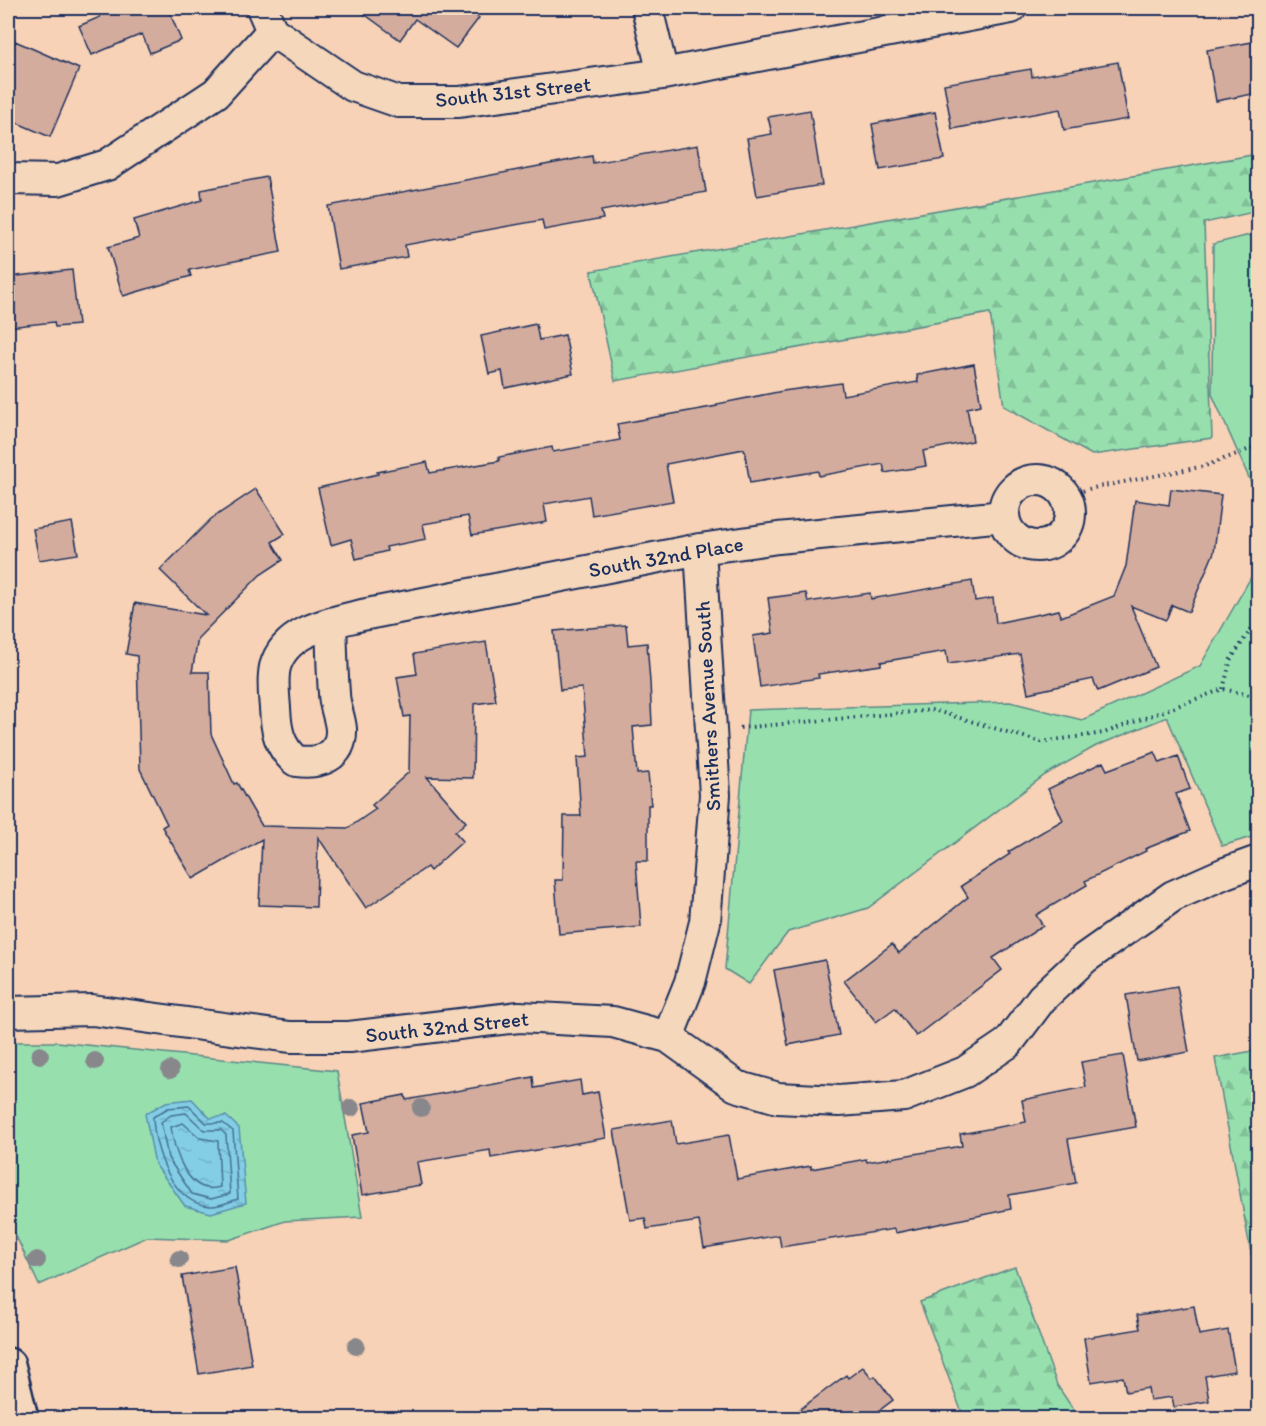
<svg xmlns="http://www.w3.org/2000/svg" width="1266" height="1426" font-family="Itim,sans-serif">
<style>
.green{fill:#97e0ae;stroke:#598886;stroke-width:1.5}
.forest{fill:url(#forest-firs);stroke:#598886;stroke-width:1.5}
.water{fill:url(#water-ripples);stroke:#598eae;stroke-width:1.5}
.lines{fill:none;stroke-linecap:round;stroke-linejoin:round}
.shore{stroke:#456f94;stroke-width:1.5}
.building{fill:#d3ac9e;stroke:#1b2f5e;stroke-width:1.5}
.street-casing{stroke:#1b2f5e;stroke-width:34}
.secondary-casing{stroke:#1b2f5e;stroke-width:38}
.path{stroke:#1b2f5e;stroke-width:4;stroke-dasharray:1.5 4.5;stroke-linecap:butt}
.street{stroke:#f5d7bb;stroke-width:30}
.secondary{stroke:#f5d7bb;stroke-width:33}
.tree{fill:#88878c}
.labels{text-anchor:middle;stroke-width:6;stroke-linejoin:round;paint-order:stroke}
.street-label{font-size:21px;fill:#1b2f5e;stroke:#f5d7bb}
</style>
<defs>
<pattern id="forest-firs" width="22" height="20" patternUnits="userSpaceOnUse" patternTransform="scale(1.5)"><rect width="22" height="20" fill="#97e0ae"/><path d="M5 1l3.5 6h-7zM16 11l3.5 6h-7z" fill="#82c098"/></pattern>
<pattern id="water-ripples" width="26" height="14" patternUnits="userSpaceOnUse" patternTransform="scale(1.5)"><rect width="26" height="14" fill="#83cee4"/><path d="M2 4q2-2 4 0t4 0M15 11q2-2 4 0t4 0" fill="none" stroke="#71b1c6"/></pattern>
</defs>
<rect width="100%" height="100%" fill="#f7d2b6"/>
<filter id="ink" filterUnits="userSpaceOnUse"><feTurbulence type="fractalNoise" baseFrequency=".0167" numOctaves="2"/><feDisplacementMap in="SourceGraphic" scale="12" xChannelSelector="R" yChannelSelector="G"/><feConvolveMatrix kernelMatrix="1 2 1 2 8 2 1 2 1" color-interpolation-filters="sRGB"/></filter>
<g filter="url(#ink)">
<path class="green" d="M1258 233V835L1222 846 1167 717 1096 746 1045 775 868 908 788 932 749 984 725 969 748 710 1010 702 1082 720 1200 666 1258 565 1257 496 1212 394 1213 244Z
M9 1042H57L337 1071 362 1217 285 1221 229 1240 147 1237 39 1285 8 1219Z"/>
<path class="forest" d="M1258 154V211L1204 223 1212 438 1092 455 1004 406 990 313 615 381 591 271Z
M1258 1050V1291L1215 1058Z
M1015 1267 1057 1385 1079 1418H964L920 1302Z"/>
<path class="water" d="M192 1099 210 1118 226 1116 239 1128 246 1203 211 1213 185 1206 155 1164 145 1114 166 1102Z"/>
<g class="lines">
<path class="shore" d="M189 1106 206 1123H223L233 1131 238 1199C229 1202 218 1207 210 1206 172 1204 154 1149 153 1117L168 1108Z
M186 1113 204 1130H221L226 1135 230 1194 211 1199 192 1194 168 1158 161 1122 171 1115Z
M183 1123 200 1138 218 1141 220 1187C188 1197 174 1151 171 1127Z"/>
</g>
<path class="building" d="M95 8H168L181 40 150 53 142 34 92 55 79 26 100 17Z
M356 8H465L479 18 456 48 415 19 400 40Z
M15 41 79 69 50 137 8 119V57Z
M1258 41V93L1216 101 1207 50Z
M1118 62 1128 119 1064 130 1060 109 952 129 944 84 1031 69 1032 77Z
M810 110 822 185 757 196 747 138 772 134 768 117Z
M935 112 944 159 880 170 872 124Z
M698 145 706 192 601 211 603 219 544 230 542 220 405 245 407 257 339 269 328 206 592 156 593 163Z
M267 177 281 252 189 270 191 276 123 296 108 247 139 238 134 220 202 200 201 190Z
M72 270 78 325 55 327 54 322 8 327V277Z
M536 324 539 340 565 335 573 374 505 388 502 371 489 374 481 336Z
M974 364 981 405 967 408 973 441 923 451 926 466 885 473 883 464 819 476 818 471 750 483 744 449 666 464 673 501 592 515 589 496 544 504 547 522 472 535 468 516 423 524 426 539 386 547 387 551 356 559 351 539 331 545 318 488 378 474 377 472 427 462 430 473 499 461V457L552 447 553 452 620 440 617 424 717 406V404L783 391 841 383 843 395 918 382 917 375Z
M256 489 285 534 272 542 283 560 260 575 198 638 192 672H209L211 734 234 784 237 783 262 826 348 828 376 809 372 805 409 772 410 716 404 717 397 677 417 674 414 654 486 642 496 701 474 704 473 778 427 777 466 822 455 832 463 841 430 871 427 867 366 908 318 837 316 907 259 905 262 839 193 879 162 827 167 824 140 769 137 656 126 654 135 603 206 615 160 570 211 519Z
M1171 489 1221 495 1214 552 1189 612 1172 605 1166 620 1131 606 1156 667 1098 691 1093 679 1028 693 1020 654 948 664 946 651 881 662V665L818 674 819 678 760 687 753 636 773 633 768 598 806 593 808 602 870 593 871 599 972 581 975 601 993 598 996 623 1059 610 1061 617 1114 596 1126 566 1135 500 1169 505Z
M72 522 78 554 39 560 33 529Z
M626 625 628 645 647 643 650 682 652 725 633 727 637 774 648 773 651 805H648V861H636L641 927 559 934 555 880H563L564 816H581L577 758 588 757 582 688 560 690 554 631Z
M1155 752 1160 763 1178 756 1190 789 1176 794 1190 831 1145 849 1146 851 1085 881 1087 885 1036 915 1043 926 993 958 1002 970 916 1036 895 1008 876 1022 844 981 892 944 899 953 968 897 961 886 1010 854 1008 852 1063 820 1048 789 1103 762 1107 770Z
M825 960 839 1035 788 1045 774 970Z
M1177 986 1189 1052 1137 1061 1126 995Z
M1123 1055 1136 1127 1068 1139 1076 1183 1009 1195 1011 1209 895 1233 894 1229 781 1247 779 1235 704 1248 699 1221 647 1229 645 1218 630 1220 614 1130 672 1120 676 1144 729 1135 737 1179 811 1166V1169L866 1159 867 1162 962 1146 960 1134 1026 1122 1022 1100 1086 1087 1081 1062Z
M533 1077 534 1088 580 1080 582 1095 598 1092 606 1138 491 1158 490 1150 417 1162 421 1185 362 1195 352 1135 369 1132 363 1103 405 1095 406 1100Z
M235 1267 252 1365 199 1374 182 1276Z
M1194 1306 1199 1335 1228 1330 1235 1371 1205 1376 1209 1401 1174 1407 1172 1397 1150 1400 1148 1388 1126 1392 1123 1377 1091 1382 1084 1338 1140 1329 1137 1315Z
M863 1367 872 1378 875 1376 893 1400 868 1419H787L846 1375 848 1378Z"/>
<g class="lines">
<defs>
<path id="street" d="M262 8 272 31
M647 8 663 74
M8 179 58 180 107 165 216 93 272 31 353 86 399 102H459L663 74 1011 8
M1004 513a33 33 0 1 1 66 0a33 33 0 1 1-66 0Z
M331 623C332 646 332 669 334 693 334 705 340 717 341 729 342 758 319 764 296 761 279 747 276 730 275 708 274 695 272 680 275 667 285 630 330 623 362 615L700 549 778 538 1004 516
M8 1012 92 1010 290 1037H349L519 1017 613 1022 668 1037 736 1086 778 1098 839 1101 904 1096 965 1072 1008 1043 1042 998 1085 958 1173 896 1225 873 1258 861
M668 1037 690 982 705 922 715 795 700 549"/>
<path id="secondary" d="M8 1365 21 1418"/>
</defs>
<use href="#street" class="street-casing"/>
<use href="#secondary" class="secondary-casing"/>
<path class="path" d="M1066 497 1088 489 1205 466 1258 446
M1223 689 1231 659 1258 619
M740 728 933 710 1041 742 1104 733 1223 689 1258 697"/>
<use href="#street" class="street"/>
<use href="#secondary" class="secondary"/>
</g>
<g class="tree">
<circle cx="40" cy="1055" r="9"/>
<circle cx="95" cy="1061" r="9"/>
<circle cx="170" cy="1070" r="9"/>
<circle cx="351" cy="1108" r="9"/>
<circle cx="421" cy="1108" r="9"/>
<circle cx="179" cy="1259" r="9"/>
<circle cx="37" cy="1260" r="9"/>
<circle cx="356" cy="1346" r="9"/>
</g>
</g>
<g class="labels">
<g class="street-label">
<text transform="translate(513 92) rotate(-6)" y="7">South 31st Street</text>
<text transform="translate(666 557) rotate(-10)" y="7">South 32nd Place</text>
<text transform="translate(708 706) rotate(-93)" y="7">Smithers Avenue South</text>
<text transform="translate(447 1027) rotate(-6)" y="7">South 32nd Street</text>
</g>
</g>
<rect width="1266" height="1426" fill="none" stroke="#f5d7bb" stroke-width="30"/>
<rect x="15" y="15" width="1236" height="1396" fill="none" stroke="#1b2f5e" stroke-width="2" filter="url(#ink)"/>
</svg>
